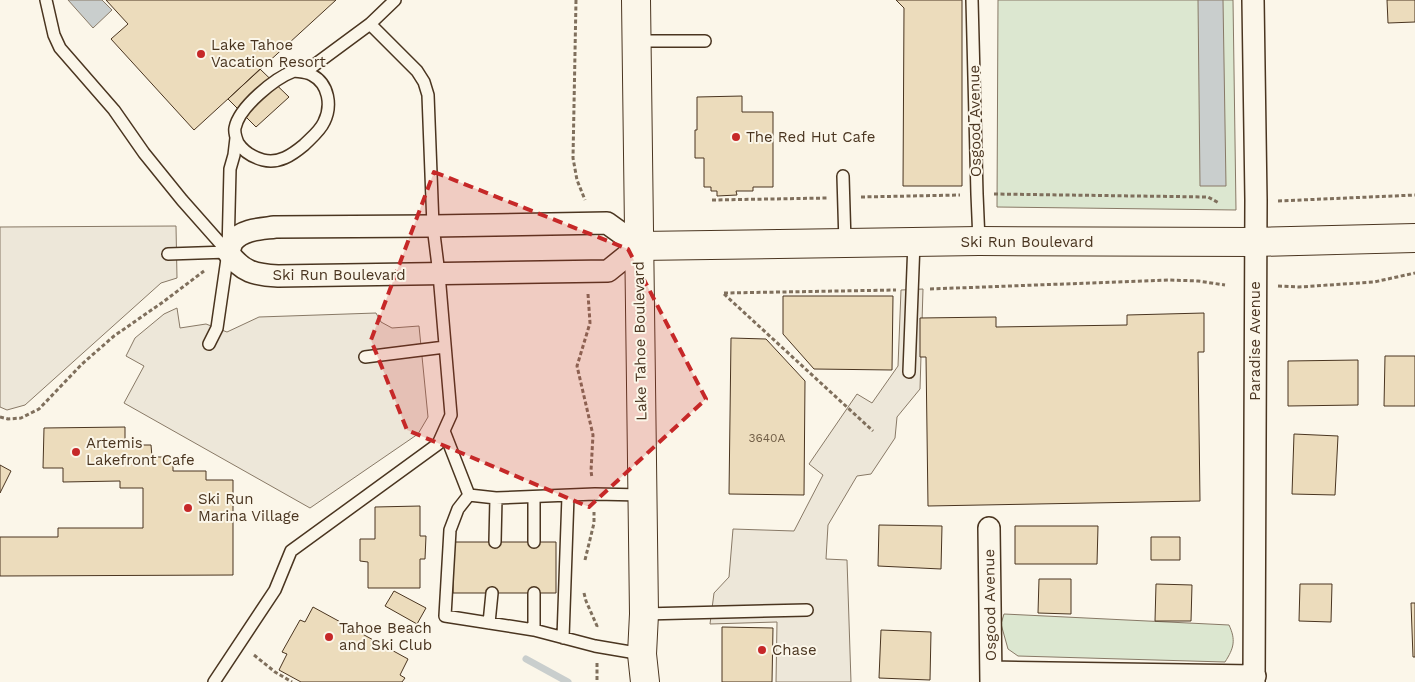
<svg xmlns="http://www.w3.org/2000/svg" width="1415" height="682" font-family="'Work Sans',sans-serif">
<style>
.green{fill:#dce7d0;stroke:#887966}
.parking{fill:#ede7d9;stroke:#887966}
.water{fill:#c9cecd;stroke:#887966}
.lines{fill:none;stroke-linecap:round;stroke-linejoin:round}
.stream{stroke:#c9cecd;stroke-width:7}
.building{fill:#ecdcbc;stroke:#4a3520}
.service-casing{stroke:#4a3520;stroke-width:14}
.minor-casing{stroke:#4a3520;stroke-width:24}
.secondary-casing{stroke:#4a3520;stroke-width:30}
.trunk-casing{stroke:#4a3520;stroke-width:30}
.path{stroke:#7f6f5c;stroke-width:3;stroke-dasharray:4 2.5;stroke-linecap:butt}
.service{stroke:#fbf6e9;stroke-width:11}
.minor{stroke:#fbf6e9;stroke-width:21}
.secondary{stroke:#fbf6e9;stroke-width:28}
.trunk{stroke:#fbf6e9;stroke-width:28}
.marked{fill:#c62828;fill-opacity:0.2;stroke:#c62828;stroke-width:4;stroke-dasharray:10 6;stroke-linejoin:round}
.poi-dot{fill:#c62828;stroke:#fbf6e9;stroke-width:2}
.labels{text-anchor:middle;stroke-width:4;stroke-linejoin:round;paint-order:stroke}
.number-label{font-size:12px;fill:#725f47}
.poi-label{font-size:15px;fill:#4a3520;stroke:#fbf6e9;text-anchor:start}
.street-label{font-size:15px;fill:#4a3520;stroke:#fbf6e9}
</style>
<rect width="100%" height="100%" fill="#fbf6e9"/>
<path class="green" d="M998 0H1233L1236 210 997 207Z
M1004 614 1229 625C1236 640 1234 648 1225 662L1018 656 1008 649 1001 624Z"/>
<path class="parking" d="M176 226 177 278 161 283 25 405 7 410 0 407V227Z
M923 289 920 389 897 417 895 438 871 474 857 476 828 525 826 559 847 560 851 682H776L777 622 710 624 714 593 729 577 733 529 794 531 823 475 809 464 857 394 872 403 898 366 901 290Z
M177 308 180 328 206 324 227 332 259 317 376 313 381 322 392 328 419 326 428 417 418 434 310 508 124 403 144 366 126 356 135 338 164 314Z"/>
<path class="water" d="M68 0H102L112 10 93 28Z
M1198 0H1223L1226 186H1200Z"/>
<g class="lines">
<path class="stream" d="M526 659 568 682"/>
</g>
<path class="building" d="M106 0H336L194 130 111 39 128 24Z
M896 0H962V186H903L904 8Z
M1387 0H1415V22L1388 23Z
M260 69 289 97 256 127 228 99Z
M742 96V112H773V187H753V191H736L737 195 717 196V191H711V187H704V158H695V130H697V97Z
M783 296H893L892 370 814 369 783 334Z
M1204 313V352H1198L1200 501 928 506 926 357H920V318L996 317V327L1127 325V315Z
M731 338 766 339 805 381 804 495 729 494Z
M1385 356H1415V406H1384Z
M1358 360V405L1288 406V361Z
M125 427V445H151L152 457H173V471H206V480H233V575L0 576V537H58V528H143V488H120V481L63 482V468H43L44 428Z
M1294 434 1338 436 1335 495 1292 494Z
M0 465 11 471 0 493Z
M420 506V536H426L425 559H420V588H368V562L360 561V539H375V507Z
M879 525 942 526 941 569 878 566Z
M1015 526H1098L1097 564H1015Z
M1151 537H1180V560H1151Z
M453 542H556V593H453Z
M1039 579H1071V614L1038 613Z
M1156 584 1192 585 1191 621H1155Z
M1300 584H1332L1331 622 1299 621Z
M394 591 426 608 417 624 385 606Z
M1411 603H1415V657H1413Z
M313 607 408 659 400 675 405 678 402 682H301L279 670 287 654 282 652 300 620 305 622Z
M722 627 773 628 772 682H722Z
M881 630 931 632 930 680 879 678Z"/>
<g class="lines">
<defs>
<path id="service" d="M46 0 54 35 60 48 114 110 144 153 182 200 228 252
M972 0 977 194 979 241
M636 41H705
M294 71C300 72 307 72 312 75 329 84 332 106 324 122 320 131 311 138 304 145 292 155 279 164 263 160 252 157 244 152 238 143 236 138 234 133 235 128 239 107 275 78 294 71Z
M305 72 370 24 395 0
M843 176 845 243
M168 254 228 252
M209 344 217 328 228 252 230 169 234 155 236 138
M365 357 445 347
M909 372 914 242
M444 431 469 495 458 509 450 530 445 616 534 630 595 646 642 654
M469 495 496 498 595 494 642 495
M534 497V542
M495 542 496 498
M644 614 807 610
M489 623 492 593
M534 630V593
M563 638 568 496
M214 682 275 590 291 551 438 444 451 415 439 274 433 226 428 95 424 82 417 71 370 24"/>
<path id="minor" d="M1253 0 1256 200 1254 682
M607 223 639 246 608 271 278 276C255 275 242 272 228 252 230 249 231 244 233 241 243 229 261 229 275 227L433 226Z
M989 528 991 682
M991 672 1255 676"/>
<path id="secondary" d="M639 246 979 241 1255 242 1415 238"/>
<path id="trunk" d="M636 0 644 614 642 654 645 682"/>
</defs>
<use href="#service" class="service-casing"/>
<use href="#minor" class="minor-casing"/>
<use href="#secondary" class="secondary-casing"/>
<use href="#trunk" class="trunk-casing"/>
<path class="path" d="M576 0 573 158 577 180 585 200
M994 194 1208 197 1219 203
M861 197 960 195
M712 200 828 198
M1278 201 1415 195
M1278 286 1299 287 1374 282 1415 273
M930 289 1170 280 1198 281 1225 285
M724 293 896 290
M588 294 590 323 577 366 593 435 591 471 592 478
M724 294 873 431
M0 417 8 419 21 418 39 409 82 364 114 336 163 302 204 271
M585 560 594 523V512
M584 593 586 601 597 626 596 629
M254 655 275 672 292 682
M597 663V682"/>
<use href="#service" class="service"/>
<use href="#minor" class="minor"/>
<use href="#secondary" class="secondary"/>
<use href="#trunk" class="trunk"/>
</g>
<path class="marked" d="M434 172 628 249 706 399 589 507 407 430 371 340Z"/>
<g class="poi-dot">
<circle cx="201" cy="54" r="5"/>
<circle cx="736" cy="137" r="5"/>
<circle cx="76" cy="452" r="5"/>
<circle cx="188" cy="508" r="5"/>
<circle cx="329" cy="637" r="5"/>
<circle cx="762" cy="650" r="5"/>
</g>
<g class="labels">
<g class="number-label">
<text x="767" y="442">3640A</text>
</g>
<g class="poi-label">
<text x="211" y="50">Lake Tahoe<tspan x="211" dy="17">Vacation Resort</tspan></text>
<text x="746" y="142">The Red Hut Cafe</text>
<text x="86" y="448">Artemis<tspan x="86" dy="17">Lakefront Cafe</tspan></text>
<text x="198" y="504">Ski Run<tspan x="198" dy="17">Marina Village</tspan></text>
<text x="339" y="633">Tahoe Beach<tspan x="339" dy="17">and Ski Club</tspan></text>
<text x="772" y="655">Chase</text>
</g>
<g class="street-label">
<text transform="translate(975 121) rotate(-91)" y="5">Osgood Avenue</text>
<text x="1027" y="247">Ski Run Boulevard</text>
<text x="339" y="280">Ski Run Boulevard</text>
<text transform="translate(640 341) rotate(-91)" y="5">Lake Tahoe Boulevard</text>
<text transform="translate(1255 341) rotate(-90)" y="5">Paradise Avenue</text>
<text transform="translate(990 605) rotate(-91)" y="5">Osgood Avenue</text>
</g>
</g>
</svg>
